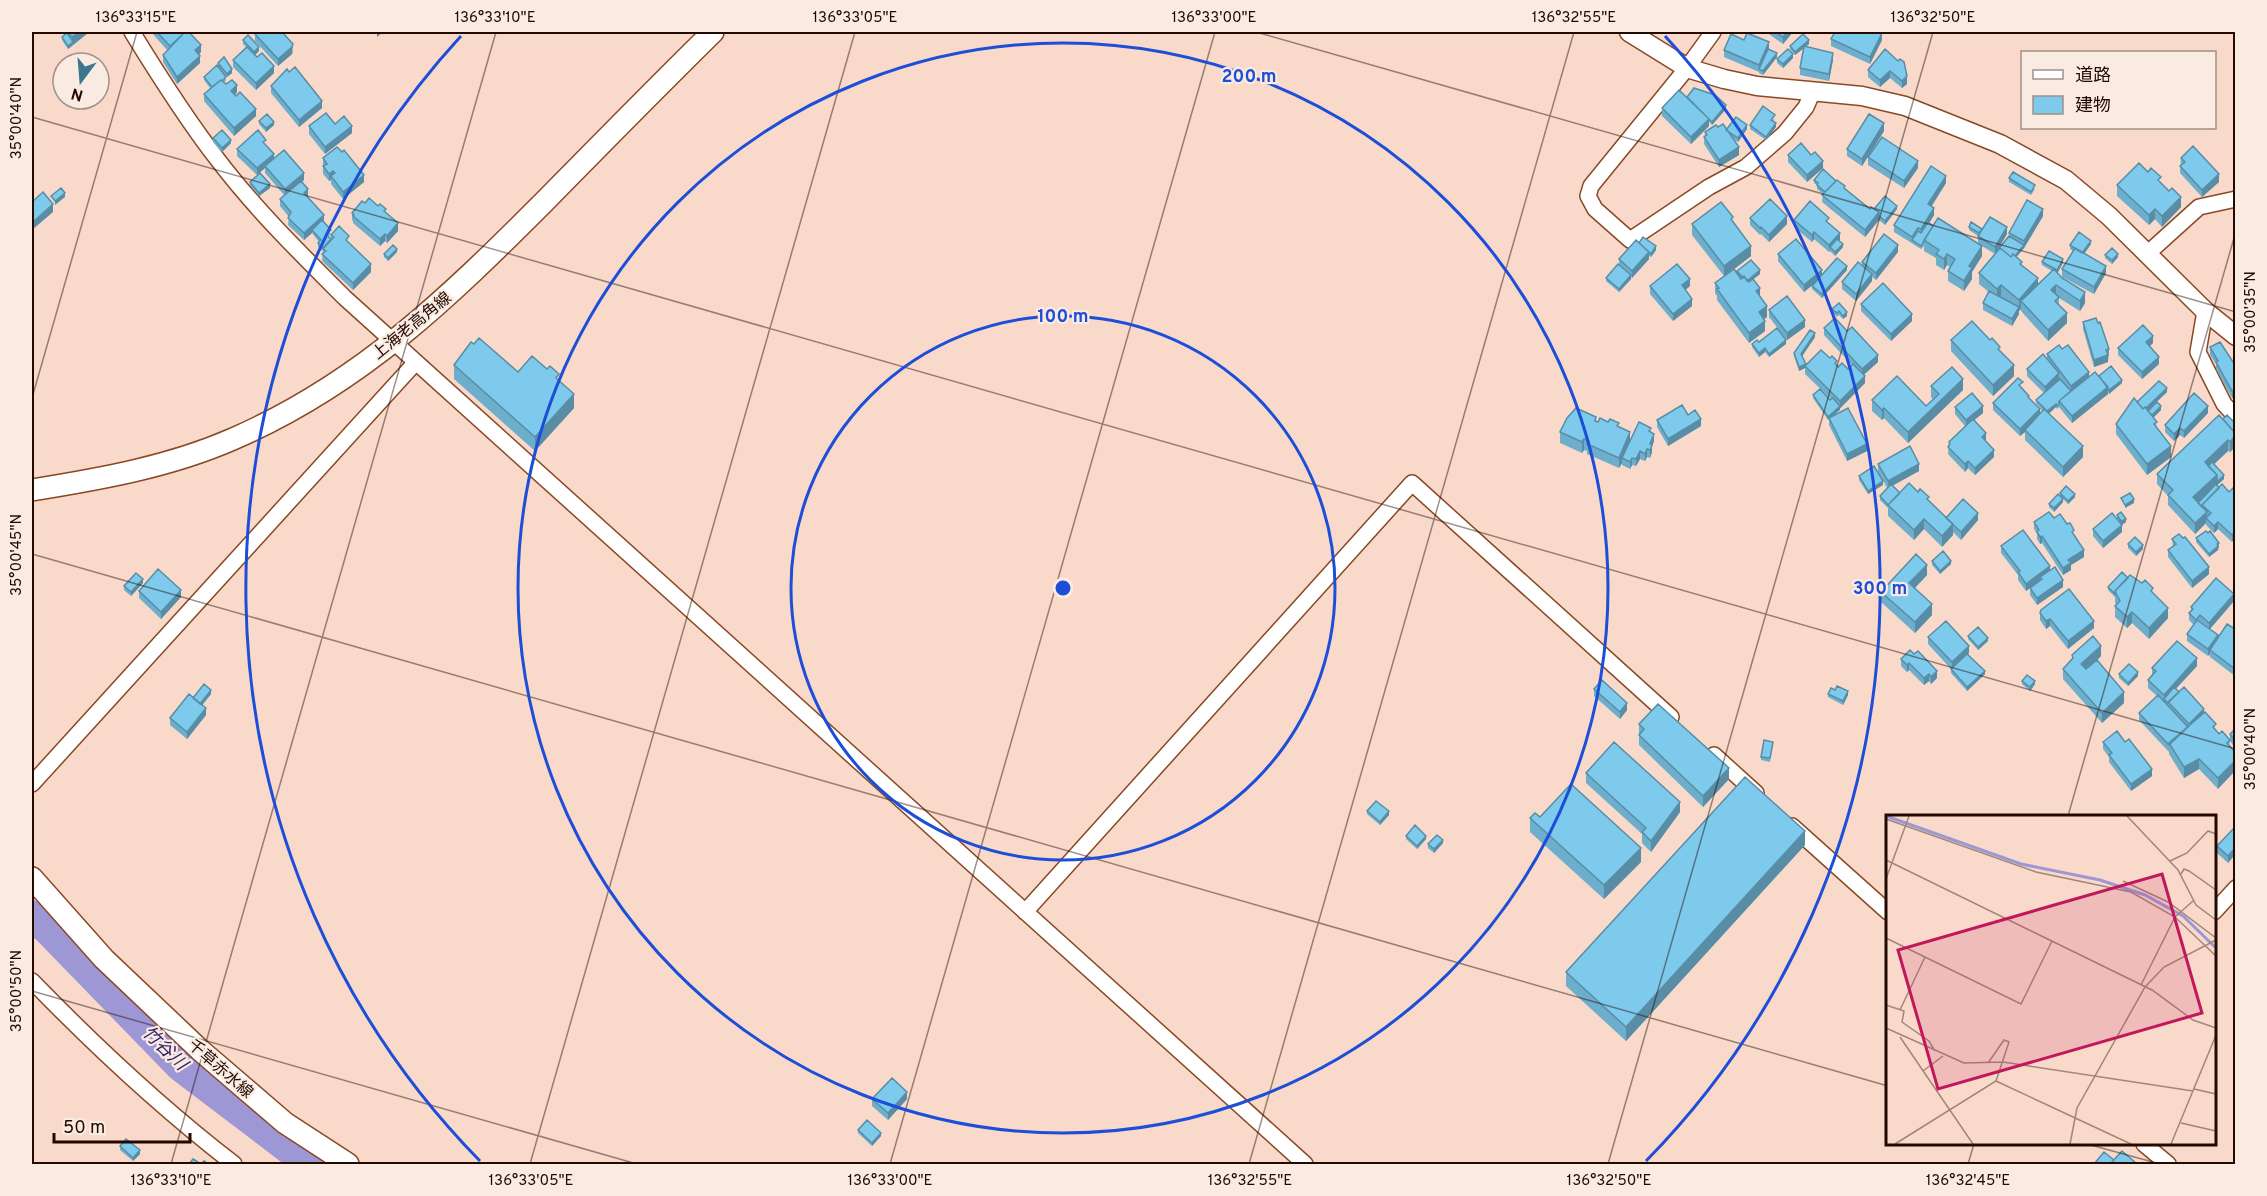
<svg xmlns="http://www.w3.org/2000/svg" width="2267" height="1196" font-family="Overpass,'Noto Sans JP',sans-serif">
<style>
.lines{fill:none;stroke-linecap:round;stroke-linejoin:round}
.river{stroke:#9d97d5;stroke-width:33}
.minor-casing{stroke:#894925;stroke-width:18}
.tertiary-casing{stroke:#894925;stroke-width:21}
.secondary-casing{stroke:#894925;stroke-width:24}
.minor{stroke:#fff;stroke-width:15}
.tertiary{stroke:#fff;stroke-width:18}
.secondary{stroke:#fff;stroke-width:21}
.wall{fill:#6caecb}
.shaded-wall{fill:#588da5}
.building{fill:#7dcaec;stroke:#588da5;stroke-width:1.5}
.ticks{fill:none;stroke:#230a00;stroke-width:1.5;stroke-opacity:0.45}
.ring{fill:none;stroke:#1d4ed8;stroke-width:3}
.labels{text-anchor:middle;stroke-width:4.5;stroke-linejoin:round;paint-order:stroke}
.street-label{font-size:16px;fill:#230a00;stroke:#f9eae2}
.water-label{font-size:18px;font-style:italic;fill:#312069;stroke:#f9eae2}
.inset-river{fill:none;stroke:#9d97d5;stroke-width:3}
.inset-road{fill:none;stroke:#a38679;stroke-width:1.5}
.view{fill:#c2185b;fill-opacity:0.15;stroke:#c2185b;stroke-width:3}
.inset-edge{fill:none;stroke:#230a00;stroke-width:3}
.centre{fill:#1d4ed8;stroke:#f9eae2;stroke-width:3}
.ring-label{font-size:18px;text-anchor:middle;font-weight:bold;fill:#1d4ed8;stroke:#f9eae2;stroke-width:4.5;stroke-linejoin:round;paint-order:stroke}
.neatline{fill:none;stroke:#230a00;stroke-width:2}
.ticks-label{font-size:15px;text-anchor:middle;fill:#230a00}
</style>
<rect width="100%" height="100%" fill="#f8d9ca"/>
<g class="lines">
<path class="river" d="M32 917 47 927 181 1065 311 1164"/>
<defs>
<path id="minor" d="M132 32C159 76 186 119 218 160 256 210 301 254 345 298L1305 1164
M1713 32 1687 68 1591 186 1588 196 1595 209 1630 240 1709 187 1746 167 1785 133 1806 107 1813 91
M2147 254 2199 207 2236 199
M2205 311 2198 352 2224 404 2236 417
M1714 755 1756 793
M32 784 416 362
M1792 826 1888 912
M1025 912 1412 483 1671 717
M2214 912 2236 888
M32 981C97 1048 160 1107 234 1164
M2144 1144 2168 1164"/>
<path id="tertiary" d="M1629 32 1687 68 1724 79 1757 86 1862 96 1905 106 2000 144 2066 180 2109 216 2205 311 2236 336"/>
<path id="secondary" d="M32 490C100 479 169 467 233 439 360 384 448 298 544 202 600 145 656 88 713 32
M32 878 104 959 200 1050 285 1123 348 1164"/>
</defs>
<use href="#minor" class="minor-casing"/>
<use href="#tertiary" class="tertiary-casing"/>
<use href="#secondary" class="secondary-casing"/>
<use href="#minor" class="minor"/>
<use href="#tertiary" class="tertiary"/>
<use href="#secondary" class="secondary"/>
</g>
<path class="wall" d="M63 32H88V33L68 49 62 40V37L65 34Z
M151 32H189L201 52 199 54 200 63 177 84 163 62V55L168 51Z
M1766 32H1793L1783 44Z
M255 34 293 51 292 54 278 66 255 41Z
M1831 39 1882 40 1870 64 1831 46Z
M243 40 259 51 255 55 274 73 256 90 233 67V60L246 47 243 44Z
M1809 44 1805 47 1833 60 1829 81 1800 75V68L1804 48 1795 55 1790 49V46Z
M1885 49 1907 84 1902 88 1890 78 1880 87 1868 77V70Z
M1724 50H1769L1777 57 1763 75 1759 73V72L1724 57Z
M1793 58 1783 68 1777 63V59Z
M218 63 232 73 227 77 221 70 226 80 224 83 237 92 235 95 256 116 234 136 204 101V94L210 88 204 80V77L218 66Z
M271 86 322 108 299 127 271 93Z
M1687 97 1726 109 1712 125 1709 122V126L1691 144 1662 116V108Z
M1775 119 1773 121 1776 127 1766 140 1750 129V125Z
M259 121 274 125 266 132 259 124Z
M335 124 352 133 325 154 309 134V126Z
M1718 127 1727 129H1747L1738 142 1732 138 1739 155 1719 167 1704 144 1705 132Z
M1884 131 1862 166 1847 156V149Z
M213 138 231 143 222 152 213 142Z
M266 145 274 159 304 180 302 182 308 196 307 197 331 234 328 236 331 239V235L349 243 371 272 353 290 322 261 323 251 318 247V243L319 242 312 233 304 240 288 225 289 217 280 206V199L284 195 265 173V168L257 175 237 156V149Z
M1788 155 1823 168 1807 182 1788 162Z
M1868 157 1918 168 1904 188 1868 165Z
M323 158 364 182 343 199 331 184V180L329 181 323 174Z
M2181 158 2219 182 2202 197 2180 173Z
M2148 172 2161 183 2181 207 2162 227 2155 219 2149 225 2117 196V185Z
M2009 178 2035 189 2031 195 2009 182Z
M1814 180 1836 181 1870 209H1897L1885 225 1879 220 1865 237 1822 202 1823 194 1817 189V185L1814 183Z
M250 182 270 188 259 196 250 185Z
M1946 183 1932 206 1934 215 1929 223 1933 226 1978 243V236L1969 230V227L2007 234 1995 254 1982 246V256L1972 272V279L1964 291 1948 281V271L1950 267 1947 265 1944 270 1936 265V258L1924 251V246L1921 249 1894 232V225Z
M365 203 386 213 398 231 387 243 385 241 380 246 353 223V221L352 220V213Z
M2043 216 2024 248 2016 257 2038 285 2052 271 2042 265V262L2063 263 2057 273 2085 303 2080 311 2059 298V305L2067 323 2048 341 2021 311V309L2019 311V314L2012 326 1983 310V303L1989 292 1979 284V273L2009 237V233Z
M1750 218 1787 224 1769 242 1761 234 1760 235 1750 225Z
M1794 220 1829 223 1840 240 1839 241 1843 247 1835 256 1830 251 1829 252 1814 239 1812 242 1794 227Z
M1733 222 1751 256 1734 269 1737 274V271L1760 274 1753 279 1767 317 1764 319 1765 331 1749 343 1717 300V296L1715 293V283L1724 276 1692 235V224Z
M1639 243 1656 250 1651 257 1649 256V259L1632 278 1631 277V279L1619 292 1606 281V278L1619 265V259Z
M2091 244 2084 254 2106 273 2094 294 2062 277V269L2073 251 2070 249V245Z
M397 252 388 261 384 257V254Z
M1898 252 1876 280 1872 277V281L1856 301 1842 289V282L1862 266V262Z
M1778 254 1822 275 1847 270 1822 298 1812 289V286L1814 284 1804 292 1778 261Z
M2105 255 2118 257 2112 264 2105 258Z
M1650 286H1690L1685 290 1692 306 1673 321 1650 294Z
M1839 303 1847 316 1843 319 1839 315 1837 317 1832 312V309Z
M1861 304 1912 321 1891 341 1861 311Z
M1769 310 1805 327 1787 340 1769 317Z
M2083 322 2098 323 2109 356H2108V362L2094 367 2083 329Z
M1824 328 1878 362 1864 375 1865 383 1834 415 1867 451 1847 461 1829 425V419L1828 420 1813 398V395L1830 400 1831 399 1805 374V368L1799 371 1794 356V353L1815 337 1802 356 1806 365H1837L1838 367 1848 369 1852 365 1824 335Z
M1951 340 2000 351 2014 376 1993 396 1951 351Z
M1759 342 1786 344 1769 357 1765 352 1759 357 1752 347V344Z
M2153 343 2149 346 2159 364 2142 379 2118 355V348Z
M2210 347 2235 365V396L2232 398 2216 369V364L2210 355Z
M2047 354 2089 377 2099 376 2122 383 2109 394 2108 392V394L2072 423 2059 407 2057 409 2056 407 2049 414 2083 457 2063 477 2025 440V432L2020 436 1993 410V403L2023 389 2040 414 2043 411 2036 403V400L2044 393 2027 376V369L2047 358Z
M454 365 518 372 559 381 574 408 535 451 454 379Z
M1931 386 1963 390 1908 443 1884 418 1882 420 1872 411V400L1926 406 1933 399 1931 397Z
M2167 392 2148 410H2161L2154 417 2157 428 2171 457 2147 475 2116 434V424L2137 402Z
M1955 407 1983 413 1974 420 1986 440 1985 441 1994 457 1975 475 1968 468 1965 472 1948 454 1949 442 1965 426 1955 414Z
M2208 413 2184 438 2180 435 2174 441 2165 432V425Z
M1688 415 1701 426 1668 446 1657 427V420Z
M2223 419 2235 423V447L2230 452 2228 451 2214 464 2224 479 2217 485 2219 488 2229 492 2233 488 2232 542 2218 529 2214 533 2206 525V523L2195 534 2168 505V496L2157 484V474Z
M1596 421 1608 422 1619 427 1630 440 1651 432 1654 441 1652 446V452L1650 458 1647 457 1645 461 1640 459 1636 466 1632 465 1630 469 1622 465V463L1619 468 1587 454V451L1584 450 1582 453 1560 443V432Z
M1878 464 1919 471 1892 486 1900 493 1929 502 1946 518 1978 520 1961 540 1953 532V535L1942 547 1924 529 1914 540 1888 516V508L1880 500V496L1887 488 1878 471Z
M1859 476 1883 485 1868 494 1859 480Z
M2060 493 2075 497 2068 504 2063 499V502L2054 512 2049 507V504L2060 496Z
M2117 515 2126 522 2122 525V532L2103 548 2093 536V529L2117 519Z
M2054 518 2074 535 2084 557 2071 565V570L2063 575 2042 543 2040 544 2037 539V534L2034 529V522Z
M2196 538 2219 546 2218 550 2209 557 2196 542Z
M2172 539 2209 574 2192 588 2168 557V550L2173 546Z
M2128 544 2143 549 2136 556 2128 548Z
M2001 546 2050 570 2063 587 2037 605 2030 595V588L2026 591 2018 580V575L2001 553Z
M1932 561 1951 564 1940 574 1932 565Z
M1927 575 1915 588 1932 615 1915 633 1881 602V592Z
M2128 578 2153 593 2168 618 2149 639 2132 623 2127 628 2115 617V606L2116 605 2115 602V597L2108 590V587Z
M143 583 131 596 124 590V586Z
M139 591 181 597 161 619 139 598Z
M2234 601 2210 629 2218 638 2235 629V676L2210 657V654L2208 656 2187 641V634L2194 625 2189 620V613L2191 610V607Z
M2040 613 2094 628 2068 649 2050 626 2046 629 2040 620Z
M1968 636 1988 641 1978 650 1968 639Z
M1928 637 1969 653 1968 654 1985 674 1967 691 1951 673V669L1928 644Z
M2072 655 2101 656 2097 661 2124 703 2102 723 2063 679V669L2072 659Z
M1901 659 1937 678 1931 684 1929 681 1924 685 1909 670 1907 672 1901 666Z
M2197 666 2176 689 2204 712 2219 734 2230 740V734L2235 729V748L2230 741 2218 789 2199 769 2184 778 2169 754V751V752L2139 720V713L2157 696 2148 688V680L2152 675V668Z
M2119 674 2138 676 2128 686 2119 678Z
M2022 681 2035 684 2030 691 2022 684Z
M1594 689 1627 710 1620 719 1594 696Z
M211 694 202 705 206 715 187 739 170 725V718L193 698Z
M1828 694 1848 695 1843 705 1828 697Z
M1639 724 1729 779 1703 807 1639 745Z
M2103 742 2152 776 2131 791 2109 762V757L2103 749Z
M1773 745 1770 762 1761 760V757Z
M1586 773 1680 812 1651 852 1642 843V834L1586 783Z
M1367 811 1389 815 1380 825 1367 814Z
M1540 817 1641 862 1604 899 1530 832V818Z
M2235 829 2228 863 2217 853V846Z
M1406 836 1426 839 1417 849 1406 839Z
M1443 843 1434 853 1428 848V844Z
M1805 845 1626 1041 1566 986V972Z
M872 1099H907L888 1120 872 1106Z
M858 1130 881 1136 872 1146 858 1133Z
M120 1146 140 1154 133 1161 120 1150Z"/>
<path class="shaded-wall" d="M80 32H88V33L68 49V46L72 42V37Z
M377 32H383L377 37Z
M1787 32H1793L1783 44V37Z
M1882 33V40L1870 64V57Z
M1809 40V44L1795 55V52Z
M1769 42V49L1759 69V65Z
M293 44 292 54 278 66V59Z
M201 45V52L195 58V50Z
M259 47V51L254 56V52Z
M1777 53V57L1763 75V71Z
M1833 53V60L1829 81V74Z
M1793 54V58L1783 68V64Z
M200 56V63L177 84V77Z
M274 66V73L256 90V83Z
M232 69V73L227 77V74Z
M1890 71V78L1880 87V80Z
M1907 76V84L1902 88V81Z
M237 85V92L231 98V91Z
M322 101V108L299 127V120Z
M1726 105V109L1712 125V122Z
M256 109V116L234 136V128Z
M1709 119V126L1691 144V137Z
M274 122V125L266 132V128Z
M1776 123V127L1766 140V137Z
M1884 123V131L1862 166V159Z
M1747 125V129L1738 142V138Z
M352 126V133L325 154V147Z
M231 140V143L222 152V148Z
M1739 147V155L1719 167V160Z
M274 154V161L265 166V168L257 175V168Z
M1823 161V168L1807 182V175Z
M1918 161V168L1904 188V181Z
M333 171V178L331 176V180L329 181V174Z
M304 173V180L285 196V189Z
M2219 174V182L2202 197V190Z
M364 175V182L343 199V192Z
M1946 176V183L1928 211V204Z
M270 184V188L259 196V193Z
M308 189V196L304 200V193Z
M65 193V197L55 205V201Z
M2181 197V207L2162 227V216Z
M53 204V212L32 230V223Z
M1897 206V209L1885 225V221Z
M1934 208V215L1921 237V229Z
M2043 209V216L2024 248V241Z
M2155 209V219L2149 225V215Z
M1879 212V220L1865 237V230Z
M324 215V222L312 230V233L304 240V233Z
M1787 216V224L1769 242V235Z
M398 223V231L387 243V236Z
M2007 227V234L1995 254V247Z
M1814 232V239L1812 242V235Z
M1840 233V240L1831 249 1830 247 1829 252V245Z
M385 234V241L380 246V239Z
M2091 241V244L2082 257V253Z
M1843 244V247L1835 256V252Z
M1898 245V252L1876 280V273Z
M2024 245V248L2009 266V263Z
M1656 246V250L1651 257V254Z
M1751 246V256L1724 277V266Z
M1982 246V256L1972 272V279L1964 291V281L1969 266Z
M397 249V252L388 261V258Z
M1649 252V259L1632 278V271Z
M1947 254V265L1944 270V259Z
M2118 254V257L2112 264V260Z
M2063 259V263L2057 274V270Z
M371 264V272L353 290V283Z
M1847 266V270L1822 298V294Z
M2106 266V273L2094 294V287Z
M1760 270V274L1746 285V282Z
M1822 270V277L1804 292V285Z
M1872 274V281L1856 301V294Z
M1631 275V279L1619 292V289Z
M2038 278V289L2021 301V309L2019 311V300Z
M1690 279V286L1682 293V285Z
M2001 285V296L1997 299V289Z
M2056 285V296L2051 290Z
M1760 288V299L1756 291Z
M2085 292V303L2080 311V301Z
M1692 299V306L1673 321V314Z
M1767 306V317L1759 323V312Z
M2019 307V314L2012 326V319Z
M1847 312V316L1843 319V316Z
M2067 313V323L2048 341V330Z
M1912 314V321L1891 341V334Z
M1805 320V327L1787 340V333Z
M1765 321V331L1749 343V333Z
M1815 333V337L1801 358V354Z
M2153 336V343L2146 350V342Z
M1786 340V344L1769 357V354Z
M1765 348V352L1759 357V353Z
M2109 349 2108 362 2094 367V360L2106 350Z
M1878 355V362L1862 376V369Z
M2159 357V364L2142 379V372Z
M1806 364V367L1805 366V368L1799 371V367Z
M2014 365V376L1993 396V385Z
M2089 372V379L2071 393V386Z
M2059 373V380L2045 394V387Z
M1865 376V383L1840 408V401Z
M1963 379V390L1908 443V432Z
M2122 380V383L2109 394V390Z
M2108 387V394L2072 423V416Z
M2167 388V392L2142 416V412Z
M2235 389V396L2232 398V391Z
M574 394V408L535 451V437Z
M2056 404V407L2047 415V411Z
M1840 406V410L1828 420V417Z
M1983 406V413L1966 427V420Z
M2161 406V410L2150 421V418Z
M2208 406V413L2184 438V431Z
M1884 408V418L1882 420V410Z
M2040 409V416L2025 430V432L2020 436V429Z
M1701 419V426L1668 446V439Z
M2180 428V435L2174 441V434Z
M1630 432V443L1622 458V463L1619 468V458Z
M1986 433V440L1982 444V437Z
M1654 434V441L1652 446V452L1650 458V444Z
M2235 436V447L2230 452V442Z
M1584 439V450L1582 453V442Z
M2228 440V451L2207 471 2205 462Z
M1867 444V451L1847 461V454Z
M2083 446V457L2063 477V467Z
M2171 446V457L2147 475V464Z
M1647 449V457L1645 461V454Z
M1994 450V457L1975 475V468Z
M1640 451V459L1636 466V459Z
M1632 458V465L1630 469V462Z
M1968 461V468L1965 472V464Z
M1919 464V471L1888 488V481Z
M2217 475H2224V479L2193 508V497Z
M1883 481V485L1868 494V491Z
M2075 494V497L2068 504V501Z
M2063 499V502L2054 512V508Z
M2134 499V503L2125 508V505Z
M2207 512 2206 523 2195 534V523Z
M1978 513V520L1961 540V532Z
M1924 519V529L1914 540V530Z
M2126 519V522L2121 525V521Z
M2218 522V529L2214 533V526Z
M1953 524V535L1942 547V536Z
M2122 525V532L2103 548V541Z
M2235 531V538L2232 542V535Z
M2042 536V543L2040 544V537Z
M2219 543 2218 550 2209 557V554Z
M2143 545V549L2136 556V552Z
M2084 550V557L2071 565V570L2063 575V568L2068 560Z
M1951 561V564L1940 574V571Z
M1927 565V575L1909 594V583Z
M2050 566V573L2040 577V580L2026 591V584Z
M2209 567V574L2192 588V581Z
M143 579V583L131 596V592Z
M2063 580V587L2037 605V598Z
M181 590V597L161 619V612Z
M2234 594V601L2209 630V623Z
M1932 604V615L1915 633V622Z
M2168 608V618L2149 639V628Z
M2132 612V623L2127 628V617Z
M2050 619V626L2046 629V621Z
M2094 621V628L2068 649V641Z
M2218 635V642L2210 650V654L2208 656V649Z
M1988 638V641L1978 650V647Z
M1969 646V653L1952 669V662Z
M2101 646V656L2081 674V664Z
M2197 658V666L2165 700 2164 699V695Z
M1909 663V670L1907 672V665Z
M1937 671V678L1931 684V677Z
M1985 671V674L1967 691V687Z
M2138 672V676L2128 686V683Z
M1929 674V681L1924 685V678Z
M2035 681V684L2030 691V687Z
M211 690V694L199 709V705Z
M1848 691V695L1843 705V701Z
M2124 692V703L2102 723V713Z
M1627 703V710L1620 719V712Z
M206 708V715L187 739V732Z
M2204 709V716L2189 731V724Z
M2199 759V769L2184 778V767Z
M2235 761V771L2218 789V778Z
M1729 768V779L1703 807V796Z
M2152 769V776L2131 791V784Z
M1680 802V812L1651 852V841Z
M1389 811V815L1380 825V822Z
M1805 831V845L1626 1041V1027Z
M1426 836V839L1417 849V846Z
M1443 840V843L1434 853V849Z
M1641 848V862L1604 899V885Z
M2235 848V855L2228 863V856Z
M2216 867V875L2214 877V870Z
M907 1092V1099L888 1120V1113Z
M881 1133V1136L872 1146V1143Z
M140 1150V1154L133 1161V1158Z"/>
<path class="building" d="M68 32H80L72 37Z
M157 32H189L201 45 195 50 200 56 177 77 163 55 183 34 170 46Z
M258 32H282L293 44 292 47 278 59 255 34Z
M1776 32H1787L1783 37Z
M1835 32H1879L1882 33 1870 57 1831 39Z
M67 33 73 42 68 46 62 37Z
M1747 33 1769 42 1759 65 1724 50 1731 34 1744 40Z
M1803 34 1809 40 1795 52 1790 46Z
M248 35 259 47 254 52 243 40Z
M1804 46 1833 53 1829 74 1800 68Z
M247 47 257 57 262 53 274 66 256 83 233 60Z
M1768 49 1777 53 1763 71 1759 69Z
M1788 49 1793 54 1783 64 1777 59Z
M1885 49 1898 61 1900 59 1904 62 1907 76 1902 81 1890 71 1880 80 1868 70Z
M224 57 232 69 227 74 218 63Z
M217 65 226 77 222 81 221 80 212 87 204 77Z
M295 67 322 101 299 120 271 86 287 69 289 72Z
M221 80 226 84 232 80 237 85 231 91 236 96 240 92 256 109 234 128 204 94Z
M1694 88 1715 95 1726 105 1712 122 1687 97Z
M1679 90 1709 119 1691 137 1662 108Z
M1763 106 1775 115 1771 120 1776 123 1766 137 1750 125Z
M326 113 335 124 344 116 352 126 325 147 309 126Z
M267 114 274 122 266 128 259 121Z
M1869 114 1884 123 1862 159 1847 149Z
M1736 117 1747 125 1738 138 1726 130Z
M1723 124 1739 147 1719 160 1704 137 1707 135 1705 132 1716 125 1718 127Z
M222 130 231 140 222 148 213 138Z
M258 130 266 140 263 142 274 154 257 168 237 149Z
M1882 137 1918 161 1904 181 1868 157Z
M1801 143 1811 155 1815 152 1823 161 1807 175 1788 155Z
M2193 146 2219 174 2202 190 2180 166 2185 162 2181 158Z
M337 147 342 152 344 150 364 175 343 192 331 176 335 173 333 171 329 174 323 166 327 164 323 158Z
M284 150 304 173 285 189 265 166Z
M2139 163 2148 172 2151 168 2161 177 2158 180 2169 191 2172 188 2181 197 2162 216 2155 209 2149 215 2117 185Z
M1931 166 1946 176 1928 204 1934 208 1921 229 1918 228 1912 237 1894 225Z
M1823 169 1836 181 1825 192 1817 185 1818 183 1814 180Z
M2013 172 2035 185 2031 192 2009 178Z
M260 173 270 184 259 193 250 182Z
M1837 180 1845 186 1844 188 1870 209 1871 207 1879 212 1865 230 1822 195Z
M301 181 308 189 304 193 324 215 304 233 288 218 291 212 280 199Z
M61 188 65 193 55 201 51 196Z
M43 192 53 204 32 223V202Z
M1885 196 1897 206 1885 221 1879 216V212L1874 209Z
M369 198 378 206 380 204 386 209 384 211 398 223 387 236 385 234 380 239 353 216 354 215 352 213 362 201 365 203Z
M1770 199 1787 216 1769 235 1761 227 1760 228 1750 218Z
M2027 200 2043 209 2024 241 2009 233Z
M1810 201 1829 218 1826 221 1840 233 1829 245 1814 232 1812 235 1794 220Z
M1721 202 1733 217 1731 219 1751 246 1724 266 1692 224Z
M1990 217 2007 227 1995 247 1978 236Z
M1938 218 1982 246 1969 266 1972 268 1964 281 1948 271 1955 259 1947 254 1944 259 1936 254 1939 250 1924 240Z
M322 220 331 230 326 234 331 239 323 248 318 243 321 240 312 230Z
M1928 222 1933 226 1921 246 1912 240 1918 231 1921 233Z
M1971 222 1982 229 1979 233 1969 227Z
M339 226 349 236 346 240 371 264 353 283 322 254 326 251 323 249 334 237 331 235Z
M2079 232 2091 241 2082 253 2070 245Z
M1884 234 1898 245 1876 273 1862 262Z
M2009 236 2024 245 2015 256 2013 254 2011 257 2000 248 1996 252Z
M1643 237 1656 246 1651 254 1639 243Z
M1796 239 1822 270 1804 285 1778 254Z
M1837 239 1843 244 1835 252 1830 247Z
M1636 240 1649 252 1632 271 1619 259Z
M393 245 397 249 388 258 384 254Z
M2000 248 2011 257 2013 254 2022 262 2020 264 2038 278 2019 300 2001 285 1997 289 1979 273Z
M2075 248 2106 266 2094 287 2062 269Z
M2112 248 2118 254 2112 260 2105 255Z
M2049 251 2063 259 2057 270 2042 262Z
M1837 258 1847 266 1822 294 1812 286Z
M1751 260 1760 270 1747 281 1744 276 1743 278 1737 271Z
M1858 262 1872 274 1856 294 1842 282Z
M1618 264 1631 275 1619 289 1606 278Z
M1677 264 1690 279 1682 285 1692 299 1673 314 1650 286Z
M1734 269 1741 279 1744 276 1749 282 1753 279 1760 288 1756 291 1767 306 1759 312 1765 321 1749 333 1717 289 1719 288 1715 283Z
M2054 269 2062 278 2085 292 2080 301 2056 285 2051 290 2059 297 2055 301 2067 313 2048 330 2021 301Z
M1883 283 1912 314 1891 334 1861 304Z
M1989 291 2019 307 2012 319 1983 303Z
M1787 296 1805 320 1787 333 1769 310Z
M1839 303 1847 312 1843 316 1839 311 1837 313 1832 309Z
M1835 318 1847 331 1852 327 1878 355 1862 369 1824 328Z
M2096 318 2098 323 2100 322 2109 349 2106 350 2108 355 2094 360 2083 322Z
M1972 321 1990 340 1992 338 2000 347 1998 349 2014 365 1993 385 1951 340Z
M2143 325 2153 336 2146 342 2159 357 2142 372 2118 348Z
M1777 328 1786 340 1769 354 1765 348 1759 353 1752 344 1757 340 1759 342Z
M1810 330 1815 333 1801 354 1806 364 1799 367 1794 353Z
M479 338 518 372 532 356 547 369 550 366 559 374 556 378 574 394 535 437 454 365 471 342 474 344Z
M2220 342 2235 365V389L2232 391 2216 362 2218 361 2210 347Z
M2059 345 2062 349 2068 345 2089 372 2071 386 2047 354Z
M1821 350 1830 358 1832 356 1837 361 1835 363 1838 367 1842 363 1848 369 1853 364 1865 376 1840 401 1805 366Z
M2043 354 2059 373 2045 387 2027 369Z
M2111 366 2122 380 2109 390 2099 376Z
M1952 367 1963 379 1908 432 1884 408 1882 410 1872 400 1897 376 1926 406 1939 394 1931 386Z
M2095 372 2108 387 2072 416 2059 401Z
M2018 378 2023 382 2019 385 2029 396 2028 397 2040 409 2020 429 1993 403Z
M2060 379 2071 391 2059 401V404L2057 406 2056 404 2047 411 2036 400Z
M2159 381 2167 388 2146 408 2145 407 2143 409 2137 402Z
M1820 389 1830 400 1833 398 1840 406 1828 417 1813 395Z
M1972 393 1983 406 1966 420 1955 407Z
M2194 393 2208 406 2184 431 2180 428 2174 434 2165 425Z
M2134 398 2143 409 2145 407 2157 422 2154 424 2171 446 2147 464 2116 424Z
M2157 402 2161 406 2152 415 2148 411Z
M1682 405 1688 415 1695 410 1701 419 1668 439 1657 420Z
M1576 408 1596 417 1595 421 1598 422 1600 418 1608 422 1610 419 1619 423 1617 426 1630 432 1619 458 1587 444 1589 441 1584 439 1582 442 1560 432 1567 418Z
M1848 408 1867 444 1847 454 1829 418Z
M2044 409 2083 446 2063 467 2025 430Z
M2219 415 2235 433V436L2230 442 2228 440 2205 462 2217 475 2193 497 2207 512 2195 523 2168 495 2173 490 2157 474Z
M2227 415 2235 423V433L2223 419Z
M1973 419 1986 433 1982 437 1994 450 1975 468 1968 461 1965 464 1948 447 1950 444 1949 442Z
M1639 422 1651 428 1649 431 1654 434 1650 444 1652 445 1650 450 1647 449 1645 454 1640 451 1636 459 1632 458 1630 462 1622 458Z
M1910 446 1919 464 1888 481 1878 464Z
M2212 462 2224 475 2217 482V475L2208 466Z
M1874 466 1883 481 1868 491 1859 476Z
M1909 483 1918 492 1920 489 1929 497 1927 499 1953 524 1942 536 1924 519 1914 530 1888 505Z
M1891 484 1900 493 1888 505 1880 496Z
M2216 484 2219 488 2202 505V507L2198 503Z
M2222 484 2229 492 2233 488 2235 490V531L2232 535 2218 522 2214 526 2206 518 2211 513 2202 505Z
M2066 486 2075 494 2068 501 2060 493Z
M2130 493 2134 499 2125 505 2121 498Z
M2058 494 2063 499 2054 508 2049 504Z
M1963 499 1978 513 1961 532 1946 518Z
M2049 512 2054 518 2060 514 2067 524 2070 523 2074 530 2072 532 2084 550 2068 560 2071 563 2063 568 2042 536 2040 537 2037 532 2039 530 2034 522Z
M2121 512 2126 519 2121 521 2117 515Z
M2112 513 2122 525 2103 541 2093 529Z
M2023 530 2050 566 2026 584 2018 572 2020 571 2001 546Z
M2206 531 2208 533 2210 531 2219 543 2217 544 2218 546 2209 554 2196 538Z
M2179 534 2183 538 2185 537 2209 567 2192 581 2168 550 2176 544 2172 539Z
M2135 537 2143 545 2136 552 2128 544Z
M1943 551 1951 561 1940 571 1932 561Z
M1916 554 1927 565 1909 583 1932 604 1915 622 1881 592Z
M2055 567 2063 580 2037 598 2030 588 2042 579 2040 577Z
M158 569 181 590 161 612 139 591Z
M2122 572 2128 578 2115 591V594L2108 587Z
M136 573 143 579 131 592 124 586Z
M2130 575 2142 583 2145 580 2153 588 2151 591 2168 608 2149 628 2132 612 2127 617 2115 606 2120 601 2115 591Z
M2216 578 2234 594 2209 623 2200 615 2196 620 2189 613 2193 609 2191 607Z
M2069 589 2094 621 2068 641 2050 619 2046 621 2040 613 2041 610Z
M2197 620 2218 635 2208 649 2187 634Z
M1946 621 1969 646 1952 662 1928 637Z
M2227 624 2235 629V669L2210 650Z
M1978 627 1988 638 1978 647 1968 636Z
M2093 636 2101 646 2081 664 2086 669 2097 660 2124 692 2102 713 2063 669 2073 658 2072 655Z
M2177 641 2197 658 2164 695 2148 680 2156 671 2152 668Z
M1910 650 1914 654 1918 651 1937 671 1931 677 1929 674 1924 678 1909 663 1907 665 1901 659Z
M1967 654 1985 671 1967 687 1951 669Z
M2129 664 2138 672 2128 683 2119 674Z
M2027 675 2035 681 2030 687 2022 681Z
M1602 680 1627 703 1620 712 1594 689Z
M204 684 211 690 200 704 193 698Z
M1837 686 1848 691 1843 701 1828 694 1831 688 1835 690Z
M2174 687 2179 692 2168 703 2164 699Z
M2184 687 2204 709 2189 724 2168 702Z
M189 694 206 708 187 732 170 718Z
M2158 695 2188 727 2169 745 2139 713Z
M1658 704 1729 768 1703 796 1639 735 1644 729 1639 724Z
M2205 712 2216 724 2213 727 2219 734 2222 731 2230 740 2227 743 2235 752V761L2218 778 2199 759 2184 767 2169 743Z
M2235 729V741L2230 734Z
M2117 731 2125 742 2129 739 2152 769 2131 784 2109 755 2112 753 2103 742Z
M1764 740 1773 742 1770 758 1761 757Z
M1614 742 1680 802 1651 841 1642 832 1646 828 1586 773Z
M1745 777 1805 831 1626 1027 1566 972Z
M1571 784 1641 848 1604 885 1530 818 1535 813 1540 817Z
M1376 801 1389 811 1380 822 1367 811Z
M1415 825 1426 836 1417 846 1406 836Z
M2234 828 2235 829V848L2228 856 2217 846Z
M1437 835 1443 840 1434 849 1428 844Z
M892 1078 907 1092 888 1113 872 1099Z
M867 1120 881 1133 872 1143 858 1130Z
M126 1139 140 1150 133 1158 120 1146Z
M2122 1151 2136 1163 2135 1164H2110Z
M2104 1152 2114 1160 2110 1164H2094Z
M193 1159 201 1164H189Z
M204 1161 209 1164H201Z"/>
<path class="ticks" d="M1256 32 2236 312M32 117 2236 749M32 398 137 32M32 554 1888 1086M2068 816 2236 231M32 991 637 1164M2087 1144 2160 1164M171 1164 496 32M530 1164 855 32M890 1164 1215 32M1249 1164 1574 32M1608 1164 1933 32M1968 1164 1974 1144"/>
<g class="ring">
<circle cx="1063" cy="588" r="272"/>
<circle cx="1063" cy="588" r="545"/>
<path d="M480 1161A817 817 0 0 1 461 36M1665 36A817 817 0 0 1 1646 1161"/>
</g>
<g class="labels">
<g class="street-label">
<text transform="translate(411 325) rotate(-39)" y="6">上海老高角線</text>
<text transform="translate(221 1068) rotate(41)" y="6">千草赤水線</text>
</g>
<g class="water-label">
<text transform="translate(165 1048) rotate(44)" y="6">竹谷川</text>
</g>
</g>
<g transform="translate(1886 815)">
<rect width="330" height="330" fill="#f8d9ca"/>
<path class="inset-river" d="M0 1 135 49 214 65 259 80 297 101 330 133"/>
<path class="inset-road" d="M241 1 292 55 310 90 330 105M0 4 150 57 245 77 289 102 330 141M0 45 266 175 307 205 330 213M284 46 301 38 322 16 330 19M295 59 298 54 303 56 330 75M0 64 23 1M237 66 282 87 330 123M0 123 135 189 166 126M255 170 289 102 307 86M0 190 18 196 16 207 43 226 49 236M14 195 39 142M0 213 78 248 117 247 307 276M14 222 87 329M37 256 57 241M110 266 245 329M308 274 330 279M295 308 330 316M9 329 110 266 123 227 118 225 102 248M184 329 191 293 259 172 278 152 330 125M285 329 330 220"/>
<path class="view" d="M276 59 316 198 52 274 12 135Z"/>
<rect width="330" height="330" class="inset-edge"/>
</g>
<circle cx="1063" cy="588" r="9" class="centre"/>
<g class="ring-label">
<text x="1249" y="82">200 m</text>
<text x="1063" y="322">100 m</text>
<text x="1880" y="594">300 m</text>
</g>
<rect width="2267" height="1196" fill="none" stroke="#f9eae2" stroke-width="66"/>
<rect x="2021" y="51" width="195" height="78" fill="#f9eae2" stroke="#a39088" stroke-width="1.5"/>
<rect x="2033" y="70" width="30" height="9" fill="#ffffff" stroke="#a39088" stroke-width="1.5"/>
<text x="2075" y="81" font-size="18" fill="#230a00">道路</text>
<rect x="2033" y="96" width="30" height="18" fill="#7dcaec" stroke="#a39088" stroke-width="1.5"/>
<text x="2075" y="111" font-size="18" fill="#230a00">建物</text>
<g transform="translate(81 81) rotate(196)"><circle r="28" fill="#f9eae2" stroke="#a39088" stroke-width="1.5"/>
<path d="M0-4.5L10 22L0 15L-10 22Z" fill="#3c768f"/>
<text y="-9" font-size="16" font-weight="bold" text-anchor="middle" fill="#230a00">N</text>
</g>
<path d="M54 1133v9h136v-9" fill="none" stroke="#230a00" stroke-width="3"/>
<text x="63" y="1133" font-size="18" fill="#230a00" stroke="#f9eae2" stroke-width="4.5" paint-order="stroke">50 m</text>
<rect x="33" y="33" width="2201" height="1130" class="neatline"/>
<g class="ticks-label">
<text x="136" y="22">136°33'15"E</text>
<text x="495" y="22">136°33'10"E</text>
<text x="855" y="22">136°33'05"E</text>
<text x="1214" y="22">136°33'00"E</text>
<text x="1574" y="22">136°32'55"E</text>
<text x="1933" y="22">136°32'50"E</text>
<text transform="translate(16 118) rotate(-90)" y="5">35°00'40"N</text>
<text transform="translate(2250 312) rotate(-90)" y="5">35°00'35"N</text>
<text transform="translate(16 555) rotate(-90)" y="5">35°00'45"N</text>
<text transform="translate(2250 749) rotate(-90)" y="5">35°00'40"N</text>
<text transform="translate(16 991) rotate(-90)" y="5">35°00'50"N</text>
<text x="171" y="1185">136°33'10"E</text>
<text x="531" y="1185">136°33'05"E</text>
<text x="890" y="1185">136°33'00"E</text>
<text x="1250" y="1185">136°32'55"E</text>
<text x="1609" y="1185">136°32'50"E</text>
<text x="1968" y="1185">136°32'45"E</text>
</g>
</svg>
